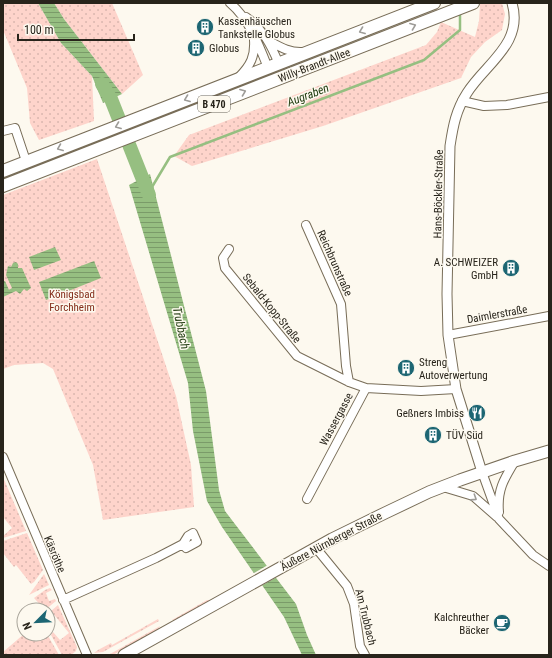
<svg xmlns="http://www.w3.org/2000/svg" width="552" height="658" font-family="'Roboto Condensed',sans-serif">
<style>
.green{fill:url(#green-dots)}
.water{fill:url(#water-rules)}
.pier{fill:#fdf9ef}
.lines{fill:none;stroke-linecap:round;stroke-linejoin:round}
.stream{stroke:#96bf81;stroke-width:2.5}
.river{stroke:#96bf81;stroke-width:14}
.minor-casing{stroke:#786d58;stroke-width:10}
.tertiary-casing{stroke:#786d58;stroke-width:11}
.secondary-casing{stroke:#786d58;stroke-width:13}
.primary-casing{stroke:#786d58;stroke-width:14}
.minor{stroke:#fff;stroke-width:8}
.tertiary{stroke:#fff;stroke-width:9}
.secondary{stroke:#fff;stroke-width:11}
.primary{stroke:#fff;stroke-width:12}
.oneway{stroke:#9e9c98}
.labels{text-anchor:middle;stroke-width:3;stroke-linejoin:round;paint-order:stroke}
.shield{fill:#fdf9ef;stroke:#68645b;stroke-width:1}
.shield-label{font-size:10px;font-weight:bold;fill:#28241b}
.poi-label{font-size:11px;fill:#28241b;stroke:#fdf9ef;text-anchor:start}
.street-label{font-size:11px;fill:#28241b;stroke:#fdf9ef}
.park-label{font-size:11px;fill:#842c19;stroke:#fdf9ef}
.water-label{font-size:12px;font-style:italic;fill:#223d12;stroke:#fdf9ef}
</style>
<defs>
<pattern id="green-dots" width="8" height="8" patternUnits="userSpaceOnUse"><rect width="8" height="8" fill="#fed4cb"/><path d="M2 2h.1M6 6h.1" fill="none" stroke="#dab6ae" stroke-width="1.8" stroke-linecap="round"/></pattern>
<pattern id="water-rules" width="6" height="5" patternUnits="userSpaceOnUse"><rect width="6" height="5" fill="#96bf81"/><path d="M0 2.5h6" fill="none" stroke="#7a9b69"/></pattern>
</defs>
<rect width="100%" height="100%" fill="#fdf9ef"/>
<path class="green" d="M3 3H38L61 43 92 76 94 121 39 140 30 123 27 88 3 30Z
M54 3H112L143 75 122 94 64 19Z
M484 3H502L505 14 502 30 485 42 471 57 461 78 323 126 192 166 174 156 189 135 426 45 437 32 441 22 475 37 479 21 480 4Z
M97 159 176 396 191 465 194 507 103 520 93 465 53 369 43 363 14 365 3 369V195Z
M3 477 26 531 3 538V536L12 528 3 517Z
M27 533 43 570 34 582 31 584 16 565 14 567 3 553V541Z
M44 574 49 585 29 595Z
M50 588 52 590 46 593 49 601 55 599 56 601 45 610 34 598 45 590Z
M207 600H211L177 620H172Z
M58 605 77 647 76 651 71 655H62L51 635 53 632 60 640 69 633 51 611Z
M158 619 159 621 103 652 94 653 98 650 111 643 112 645Z
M160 626 158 630 113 655 110 654Z
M24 634H47L59 655H3V652Z"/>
<path class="water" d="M38 3H54L64 19 122 94 103 103 92 76 61 43Z
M150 174 206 391 219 490 225 511 296 604 307 635 316 655H302L284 617 222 527 207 501 193 431 188 383 129 185Z
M55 247 61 260 34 270 29 257Z
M94 261 101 278 46 300 39 282Z
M16 262 18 264V268H22L31 288 27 291 24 289 20 294 16 291 3 297V281H5L9 290 12 288 6 275 8 266 11 267 13 263Z"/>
<path class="pier" d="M268 565 277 577 261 586 252 574Z"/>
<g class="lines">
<path class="stream" d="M152 187 170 157 424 60 460 30V11"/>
<path class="river" d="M102 84 111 99 149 195"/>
<defs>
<path id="minor" d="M230 3C249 19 259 45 268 68
M246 17C263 29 271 45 279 64
M269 41C280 47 290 53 303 52
M239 77C251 65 255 56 254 40
M462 101 484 106 507 105 549 97
M3 131 15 128 26 161
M306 225 341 304 346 366 349 382
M229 249 223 258 225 268 297 356 349 382 366 388
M448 335 549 316
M3 457 87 655
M482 472 499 519 533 555 549 566
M443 487 473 496 497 517
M307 499 366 388 421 391 456 389
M499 512C497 490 504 479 515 461
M316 548 347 586 354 604 360 646 365 655
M63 600 156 558 183 544 188 536 193 533 197 542 186 548 183 544"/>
<path id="tertiary" d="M482 472 456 389 448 335 447 294 450 146C453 126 456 110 467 93 485 64 524 44 512 3"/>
<path id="secondary" d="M124 655 332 539 385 513 429 492 460 480 515 461 549 451"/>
<path id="primary" d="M3 171 434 3
M3 186 473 3"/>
</defs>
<use href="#minor" class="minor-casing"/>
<use href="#tertiary" class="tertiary-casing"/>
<use href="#secondary" class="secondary-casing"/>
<use href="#primary" class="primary-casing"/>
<use href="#minor" class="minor"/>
<use href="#tertiary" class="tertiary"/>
<use href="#secondary" class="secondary"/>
<use href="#primary" class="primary"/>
</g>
<defs><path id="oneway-chevron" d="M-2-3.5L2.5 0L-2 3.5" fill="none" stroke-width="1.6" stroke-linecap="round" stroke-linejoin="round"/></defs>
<g class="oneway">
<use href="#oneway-chevron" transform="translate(413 26) rotate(-21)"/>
<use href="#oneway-chevron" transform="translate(362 31) rotate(159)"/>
<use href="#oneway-chevron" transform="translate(243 92) rotate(-21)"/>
<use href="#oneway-chevron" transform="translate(187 99) rotate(159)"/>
<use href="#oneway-chevron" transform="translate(118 126) rotate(159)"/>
<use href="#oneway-chevron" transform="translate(60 148) rotate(158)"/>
<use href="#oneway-chevron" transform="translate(474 498) rotate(33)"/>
</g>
<defs>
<symbol id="building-disc" viewBox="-11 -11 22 22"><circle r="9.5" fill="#1d6673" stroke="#fdf9ef"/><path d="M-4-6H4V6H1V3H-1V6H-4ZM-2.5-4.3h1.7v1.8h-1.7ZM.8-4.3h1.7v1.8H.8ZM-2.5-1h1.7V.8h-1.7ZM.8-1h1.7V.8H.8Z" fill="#fff"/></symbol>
<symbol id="restaurant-disc" viewBox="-11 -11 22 22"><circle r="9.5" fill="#1d6673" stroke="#fdf9ef"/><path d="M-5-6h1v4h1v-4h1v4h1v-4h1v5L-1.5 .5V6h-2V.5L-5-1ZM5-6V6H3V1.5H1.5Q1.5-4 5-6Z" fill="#fff"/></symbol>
<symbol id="cafe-disc" viewBox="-11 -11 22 22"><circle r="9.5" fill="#1d6673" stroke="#fdf9ef"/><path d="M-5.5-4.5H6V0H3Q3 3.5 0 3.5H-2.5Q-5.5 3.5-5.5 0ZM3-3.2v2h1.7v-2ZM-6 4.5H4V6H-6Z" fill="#fff"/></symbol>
</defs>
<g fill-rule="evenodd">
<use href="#building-disc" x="195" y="17" width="20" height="20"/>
<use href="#building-disc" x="186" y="38" width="20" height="20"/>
<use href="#building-disc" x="501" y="258" width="20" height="20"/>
<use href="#building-disc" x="396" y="358" width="20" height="20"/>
<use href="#restaurant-disc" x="467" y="403" width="20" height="20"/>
<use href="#building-disc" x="423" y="425" width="20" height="20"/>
<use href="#cafe-disc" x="492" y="613" width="20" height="20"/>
</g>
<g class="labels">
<rect class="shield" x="198" y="96" width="32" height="16" rx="3"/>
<g class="shield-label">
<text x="214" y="108">B 470</text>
</g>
<g class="poi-label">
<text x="218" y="25">Kassenhäuschen<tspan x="218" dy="13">Tankstelle Globus</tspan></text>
<text x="209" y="52">Globus</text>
<text x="498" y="266" text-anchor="end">A. SCHWEIZER<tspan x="498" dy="13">GmbH</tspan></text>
<text x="419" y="366">Streng<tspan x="419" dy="13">Autoverwertung</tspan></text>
<text x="464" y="417" text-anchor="end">Geßners Imbiss</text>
<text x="446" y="439">TÜV Süd</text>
<text x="489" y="621" text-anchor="end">Kalchreuther<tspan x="489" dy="13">Bäcker</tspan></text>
</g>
<g class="street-label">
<text transform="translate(314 65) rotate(-21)" y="4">Willy-Brandt-Allee</text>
<text transform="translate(438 194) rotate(-89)" y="4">Hans-Böckler-Straße</text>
<text transform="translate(335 263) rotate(66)" y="4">Reichbrunstraße</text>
<text transform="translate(272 308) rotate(51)" y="4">Sebald-Kopp-Straße</text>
<text transform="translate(497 314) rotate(-10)" y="4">Daimlerstraße</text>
<text transform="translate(336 419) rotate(-62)" y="4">Wassergasse</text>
<text transform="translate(331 541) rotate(-28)" y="4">Äußere Nürnberger Straße</text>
<text transform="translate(55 554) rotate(67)" y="4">Käsröthe</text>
<text transform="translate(366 617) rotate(76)" y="4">Am Trubbach</text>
</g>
<g class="park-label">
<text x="72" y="298">Königsbad<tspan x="72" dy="13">Forchheim</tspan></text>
</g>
<g class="water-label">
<text transform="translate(308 95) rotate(-21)" y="4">Augraben</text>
<text transform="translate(181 328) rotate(78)" y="4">Trubbach</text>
</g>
</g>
<rect width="552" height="658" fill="none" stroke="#28241b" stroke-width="8"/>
<g transform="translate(36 622) rotate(246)"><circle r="19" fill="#fdf9ef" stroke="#a8a49a"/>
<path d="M0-3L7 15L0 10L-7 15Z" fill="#1d6673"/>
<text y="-6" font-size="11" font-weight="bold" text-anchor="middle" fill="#28241b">N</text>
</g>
<path d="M18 34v6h116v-6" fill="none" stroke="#28241b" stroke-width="2"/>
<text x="24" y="34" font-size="12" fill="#28241b" stroke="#fdf9ef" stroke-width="3" paint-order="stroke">100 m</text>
</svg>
